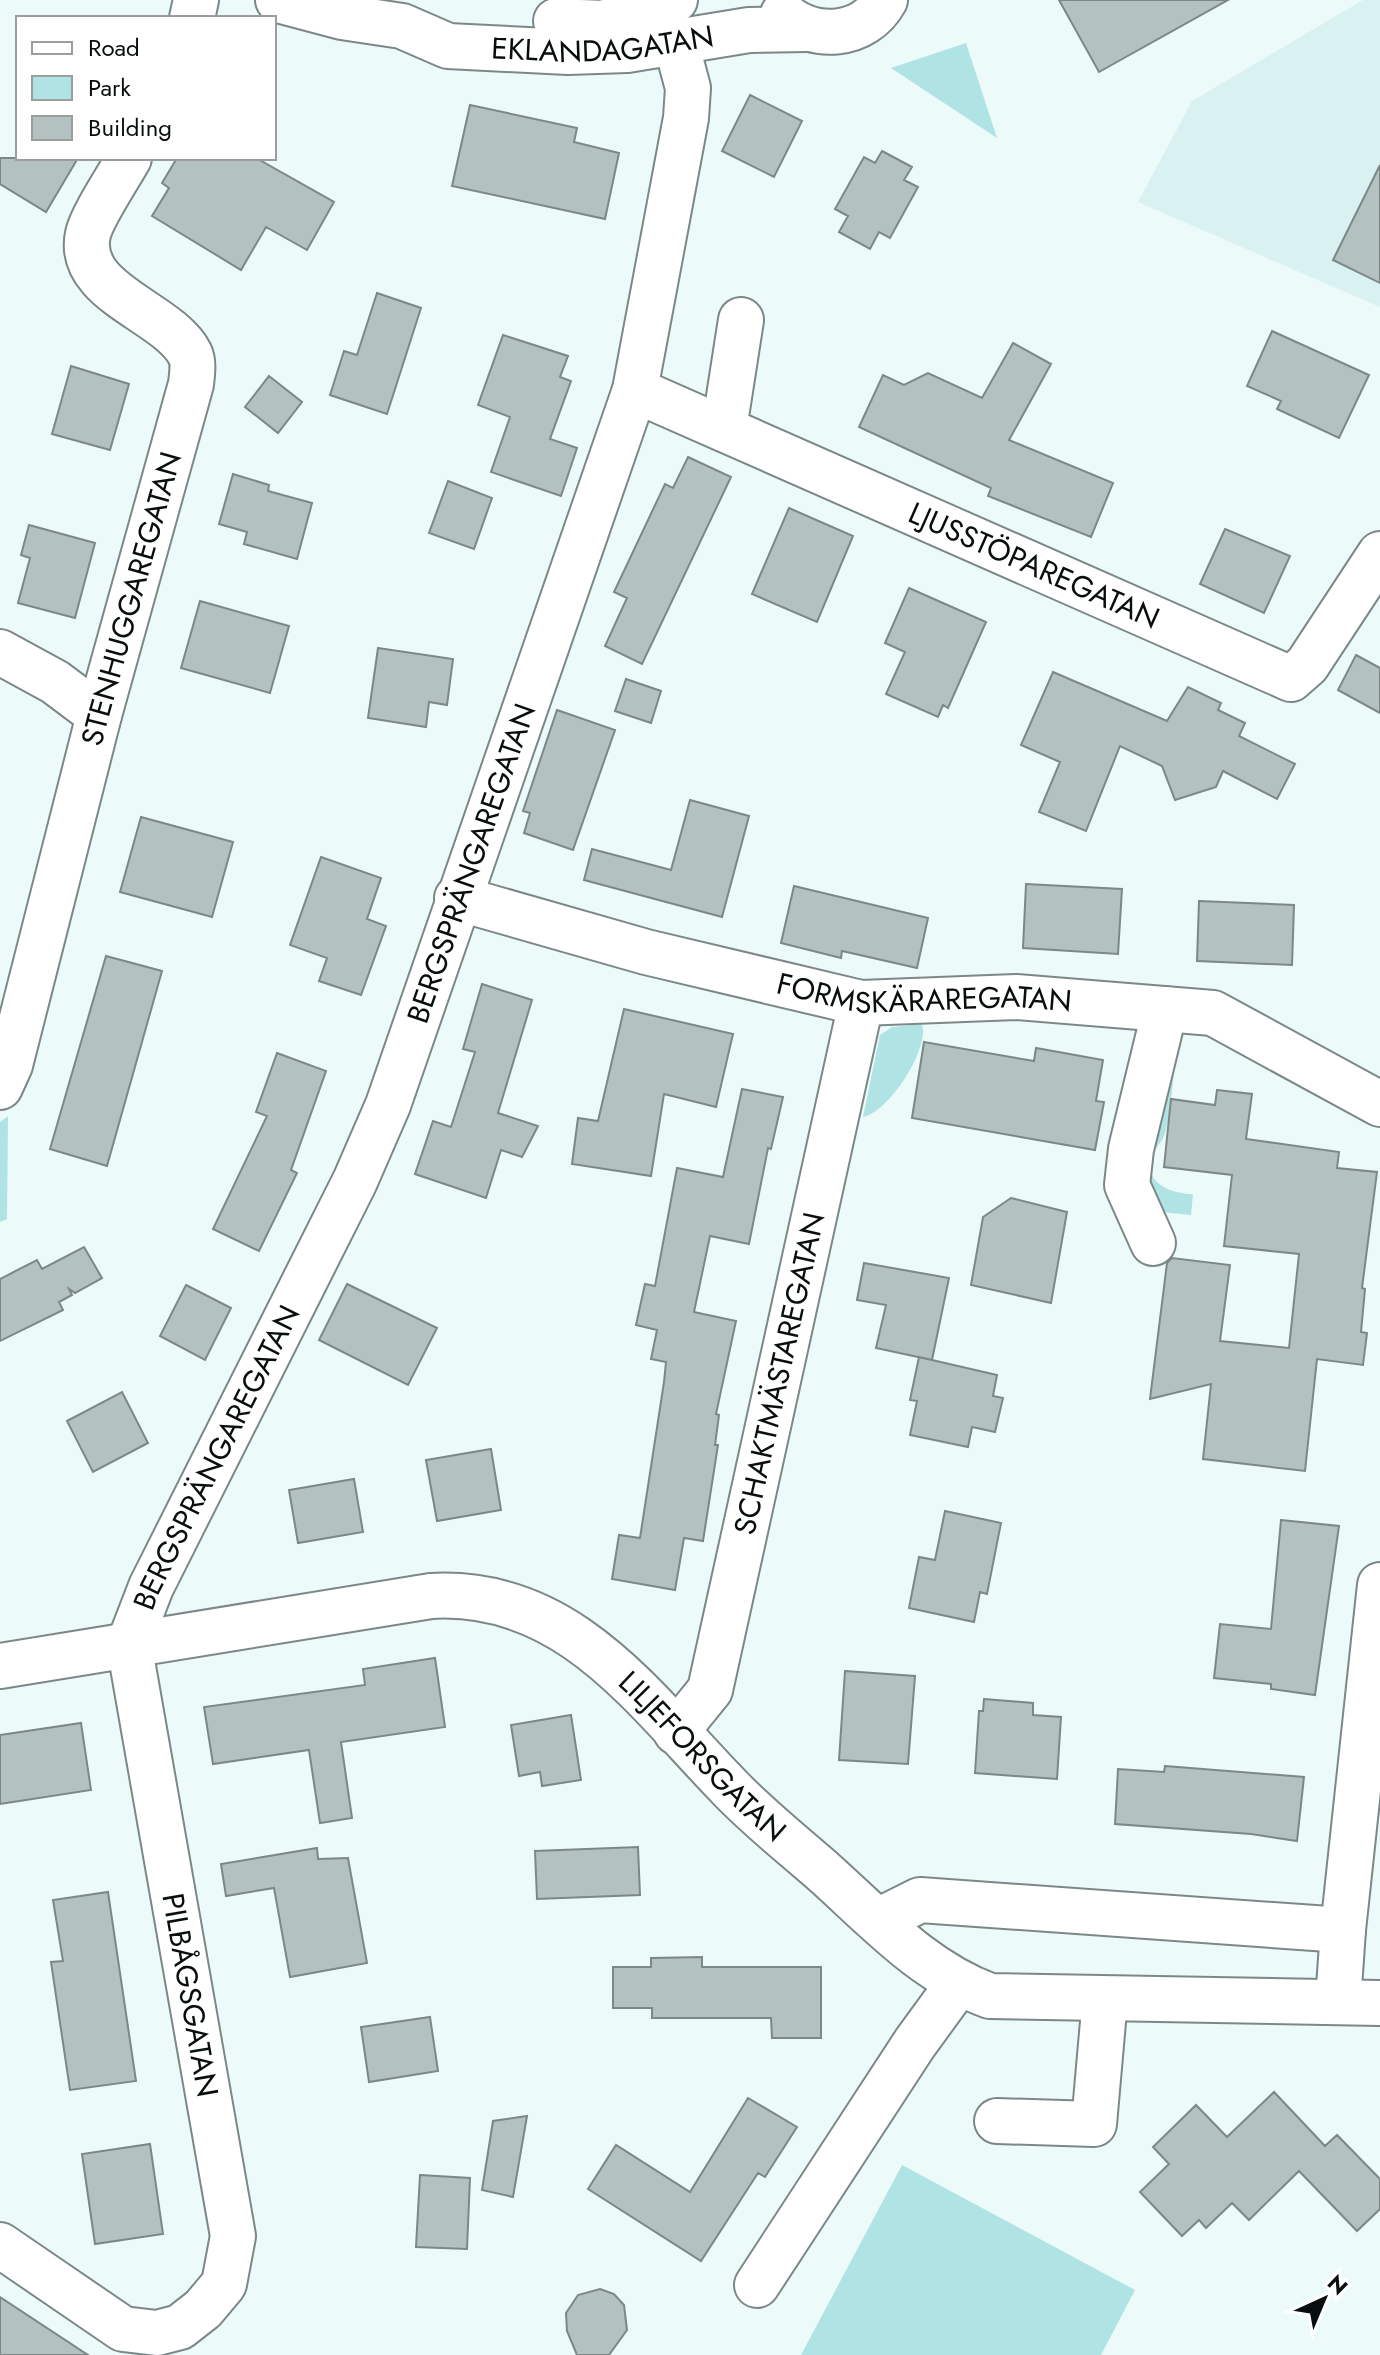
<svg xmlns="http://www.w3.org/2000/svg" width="1380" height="2355" font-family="Jost,sans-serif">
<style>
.built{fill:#daf1f1}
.green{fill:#b0e3e3}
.building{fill:#b4c1c1;stroke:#7c8888;stroke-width:2}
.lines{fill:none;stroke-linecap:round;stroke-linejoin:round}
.minor-casing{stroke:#7c8888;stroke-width:48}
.minor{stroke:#fff;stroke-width:44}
.labels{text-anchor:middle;stroke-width:6;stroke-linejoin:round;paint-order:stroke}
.street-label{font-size:30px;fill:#080d0d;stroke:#fff}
</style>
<rect width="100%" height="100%" fill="#edfafa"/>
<path class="built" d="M1363 0H1380V307L1138 202 1192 101Z"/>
<path class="green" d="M966 43 997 138 891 68Z
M922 1024C930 1049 888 1113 863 1117L880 1035 892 1027Z
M1162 1036 1177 1039C1173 1070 1173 1104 1165 1133 1162 1145 1148 1152 1150 1166 1151 1187 1176 1194 1193 1194L1191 1215 1151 1211C1124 1174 1154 1079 1162 1036Z
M8 1116 7 1219 0 1222V1122Z
M902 2165 1135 2290 1101 2355H801Z"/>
<path class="building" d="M1059 0H1228L1099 72Z
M750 95 802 121 774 177 722 151Z
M470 105 577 128 574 142 619 153 605 219 452 186Z
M882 151 912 167 904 180 918 187 890 238 879 232 870 249 839 232 848 216 835 209 864 157 875 163Z
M0 158H78L46 212 0 184Z
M177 158H256L334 202 307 250 266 227 241 270 152 216 169 188 162 183Z
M1380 165V283L1333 260Z
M377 293 421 308 387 414 330 395 344 351 357 355Z
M1272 331 1369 375 1339 438 1277 409 1281 401 1247 386Z
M503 335 568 356 560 377 571 381 550 439 577 448 561 496 491 472 510 417 478 405Z
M1013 343 1051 364 1009 440 1113 483 1091 537 988 496 991 488 859 427 883 375 904 385 928 373 982 398Z
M71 366 129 384 110 450 52 434Z
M269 376 302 402 278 433 245 407Z
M688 457 731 477 642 664 605 646 627 598 614 592 665 484 673 488Z
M233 474 269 485 268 491 312 503 297 559 244 544 247 532 219 524Z
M448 481 492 498 474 549 429 533Z
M789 508 853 536 817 622 752 594Z
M29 525 95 543 75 618 18 603 30 558 21 555Z
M1225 529 1290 556 1264 613 1200 584Z
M909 588 986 622 948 708 943 705 938 717 886 694 905 652 885 643Z
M200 601 289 626 270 693 181 668Z
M378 648 453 659 447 705 429 702 426 727 368 718Z
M1356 655 1380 668V713L1338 690Z
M1053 672 1167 721 1188 687 1221 703 1218 710 1245 723 1239 736 1295 764 1277 799 1223 771 1216 787 1175 800 1162 766 1120 746 1086 831 1039 812 1060 762 1021 745Z
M626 679 661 691 651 723 615 711Z
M557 710 615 730 573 850 524 833 530 813 523 811Z
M690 800 749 816 722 917 584 880 592 849 671 870Z
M141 817 233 842 212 917 120 892Z
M321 857 381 878 367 919 386 926 361 995 319 981 327 958 290 945Z
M1026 884 1122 889 1118 954 1023 948Z
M794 886 928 918 917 968 842 951 841 958 781 943Z
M1199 901 1294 905 1292 965 1197 961Z
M106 956 162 971 107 1166 50 1149Z
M482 984 532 1000 498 1113 538 1126 522 1157 501 1150 486 1198 415 1174 433 1121 451 1127 475 1052 463 1049Z
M624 1009 733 1034 716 1107 664 1094 651 1176 572 1164 578 1118 598 1121Z
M924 1042 1034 1061 1036 1048 1103 1060 1096 1101 1104 1102 1095 1150 912 1118Z
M277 1053 326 1071 291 1170 297 1173 259 1251 213 1229 267 1116 256 1112Z
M742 1089 783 1097 771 1149 768 1148 749 1244 710 1236 694 1312 736 1321 716 1414 719 1415 715 1445H718L703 1541 684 1538 675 1590 612 1579 619 1535 640 1538 664 1382 666 1362 651 1359 657 1330 636 1325 645 1284 655 1286 677 1168 723 1177Z
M1217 1090 1252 1094 1246 1139 1339 1152 1337 1168 1377 1172 1362 1288 1365 1289 1361 1332 1367 1333 1363 1365 1317 1359 1305 1471 1203 1459 1211 1384 1150 1399 1167 1263 1172 1258 1230 1265 1220 1341 1289 1348 1299 1254 1224 1246 1232 1175 1164 1167 1171 1099 1215 1105Z
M1011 1198 1067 1212 1051 1303 971 1285 983 1217Z
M84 1247 102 1278 75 1293 69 1289 72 1295 59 1302 63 1310 0 1341V1279L37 1260 42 1269Z
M864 1263 949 1278 932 1360 876 1348 886 1305 857 1300Z
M347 1284 437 1328 408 1385 319 1340Z
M186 1285 231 1308 205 1360 160 1336Z
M919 1357 997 1375 993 1396 1003 1398 995 1432 972 1427 968 1447 910 1435 917 1401 910 1400Z
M122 1392 148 1443 93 1472 67 1421Z
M491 1449 501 1510 437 1521 426 1460Z
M354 1479 363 1532 298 1543 289 1490Z
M945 1511 1001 1523 987 1594 980 1592 974 1622 909 1608 919 1557 935 1560Z
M1281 1520 1339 1526 1315 1695 1271 1689V1684L1214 1678 1220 1624 1271 1629Z
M435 1658 445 1727 341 1742 352 1818 320 1823 309 1750 213 1764 204 1707 365 1685 363 1669Z
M845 1671 915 1676 908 1764 839 1760Z
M984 1699 1033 1703V1715L1061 1717 1057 1779 975 1773 979 1711H983Z
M571 1715 581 1780 542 1786 540 1772 519 1776 511 1725Z
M81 1723 91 1790 0 1804V1735Z
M1165 1766 1304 1777 1297 1841 1251 1834 1115 1824 1118 1769 1164 1772Z
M638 1847 640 1895 537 1899 535 1851Z
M317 1848 318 1859 348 1858 367 1963 290 1977 274 1888 226 1896 221 1864Z
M108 1892 136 2081 70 2090 51 1962 63 1961 53 1900Z
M702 1957V1967H821V2038H772L771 2018H652V2008H613V1967H651V1958Z
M430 2017 438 2071 369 2082 361 2027Z
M1274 2092 1325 2146 1337 2135 1380 2179V2209L1357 2231 1299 2171 1249 2220 1232 2203 1206 2228 1199 2220 1182 2236 1140 2192 1169 2164 1153 2147 1196 2105 1227 2137Z
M748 2098 797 2127 765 2177 758 2173 701 2261 588 2189 616 2145 690 2192Z
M527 2116 513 2197 482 2190 493 2121Z
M150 2144 163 2234 95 2244 82 2154Z
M420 2175 470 2178 467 2249 416 2247Z
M600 2289 614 2294 624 2305 627 2330 609 2355H577L567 2331 566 2313 578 2295Z
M0 2297 88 2355H0Z"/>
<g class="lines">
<defs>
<g id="minor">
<path id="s1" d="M278 0 342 17 402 26 448 46 568 52 627 50 749 30 807 29"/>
<path d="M783 14C814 41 864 38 885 0"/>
<path d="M192 18 196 0"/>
<path d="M556 21 603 23 675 0"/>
<path id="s2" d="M635 390 1291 679 1307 665 1380 554"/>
<path d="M724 429 741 320"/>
<path d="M0 652 55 682 99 715"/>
<path id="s3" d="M457 898 646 952 861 1003 1016 997 1213 1013 1380 1104"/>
<path id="s4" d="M0 1087 10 1065 99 715 191 384C192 375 194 362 190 354 168 311 75 293 88 234 92 216 119 176 129 158"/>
<path d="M1153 1243 1127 1185 1131 1149 1165 1009"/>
<path id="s5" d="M129 1644 151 1587 355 1181 388 1105 635 390 686 118 688 88 676 43"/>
<path id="s6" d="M0 1666 431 1596C569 1588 644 1700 731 1789 760 1819 794 1846 826 1874 877 1920 924 1972 990 1996L1380 2003"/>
<path id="s7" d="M676 1732 710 1690 861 1003"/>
<path d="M878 1921 920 1900 1343 1930"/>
<path d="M1338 2002 1343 1930 1380 1585"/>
<path d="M997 2121 1094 2124 1105 1999"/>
<path d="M0 2245 123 2329 157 2333 180 2327 203 2309 224 2284 233 2236 129 1644"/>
<path d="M757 2285 915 2043 958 1984"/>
</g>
</defs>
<use href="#minor" class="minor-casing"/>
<use href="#minor" class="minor"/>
</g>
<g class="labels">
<g class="street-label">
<text dy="10" stroke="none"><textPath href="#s1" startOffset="332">EKLANDAGATAN</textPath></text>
<text dy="10" stroke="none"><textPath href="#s2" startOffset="436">LJUSSTÖPAREGATAN</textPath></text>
<text dy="10" stroke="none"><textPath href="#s4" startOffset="506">STENHUGGAREGATAN</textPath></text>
<text dy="10" stroke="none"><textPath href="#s5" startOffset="854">BERGSPRÄNGAREGATAN</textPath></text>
<text dy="10" stroke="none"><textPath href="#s3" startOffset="480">FORMSKÄRAREGATAN</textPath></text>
<text dy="10" stroke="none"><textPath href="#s7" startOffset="378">SCHAKTMÄSTAREGATAN</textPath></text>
<text dy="10" stroke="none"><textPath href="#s5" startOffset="206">BERGSPRÄNGAREGATAN</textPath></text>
<text dy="10" stroke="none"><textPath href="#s6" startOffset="764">LILJEFORSGATAN</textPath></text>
<text transform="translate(190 1995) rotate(80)" y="10">PILBÅGSGATAN</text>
</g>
</g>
<rect x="16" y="16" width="260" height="144" fill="#ffffff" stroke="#9c9e9e" stroke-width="2"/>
<rect x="32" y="42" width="40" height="12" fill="#ffffff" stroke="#9c9e9e" stroke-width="2"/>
<text x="88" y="56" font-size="24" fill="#080d0d">Road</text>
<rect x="32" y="76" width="40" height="24" fill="#b0e3e3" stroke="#9c9e9e" stroke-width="2"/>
<text x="88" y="96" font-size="24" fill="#080d0d">Park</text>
<rect x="32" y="116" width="40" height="24" fill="#b4c1c1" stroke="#9c9e9e" stroke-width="2"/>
<text x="88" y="136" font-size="24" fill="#080d0d">Building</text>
<g transform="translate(1324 2299) rotate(44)" stroke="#ffffff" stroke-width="6" paint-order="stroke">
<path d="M0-6L14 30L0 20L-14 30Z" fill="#080d0d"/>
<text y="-12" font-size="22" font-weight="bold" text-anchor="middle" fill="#080d0d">N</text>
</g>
</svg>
